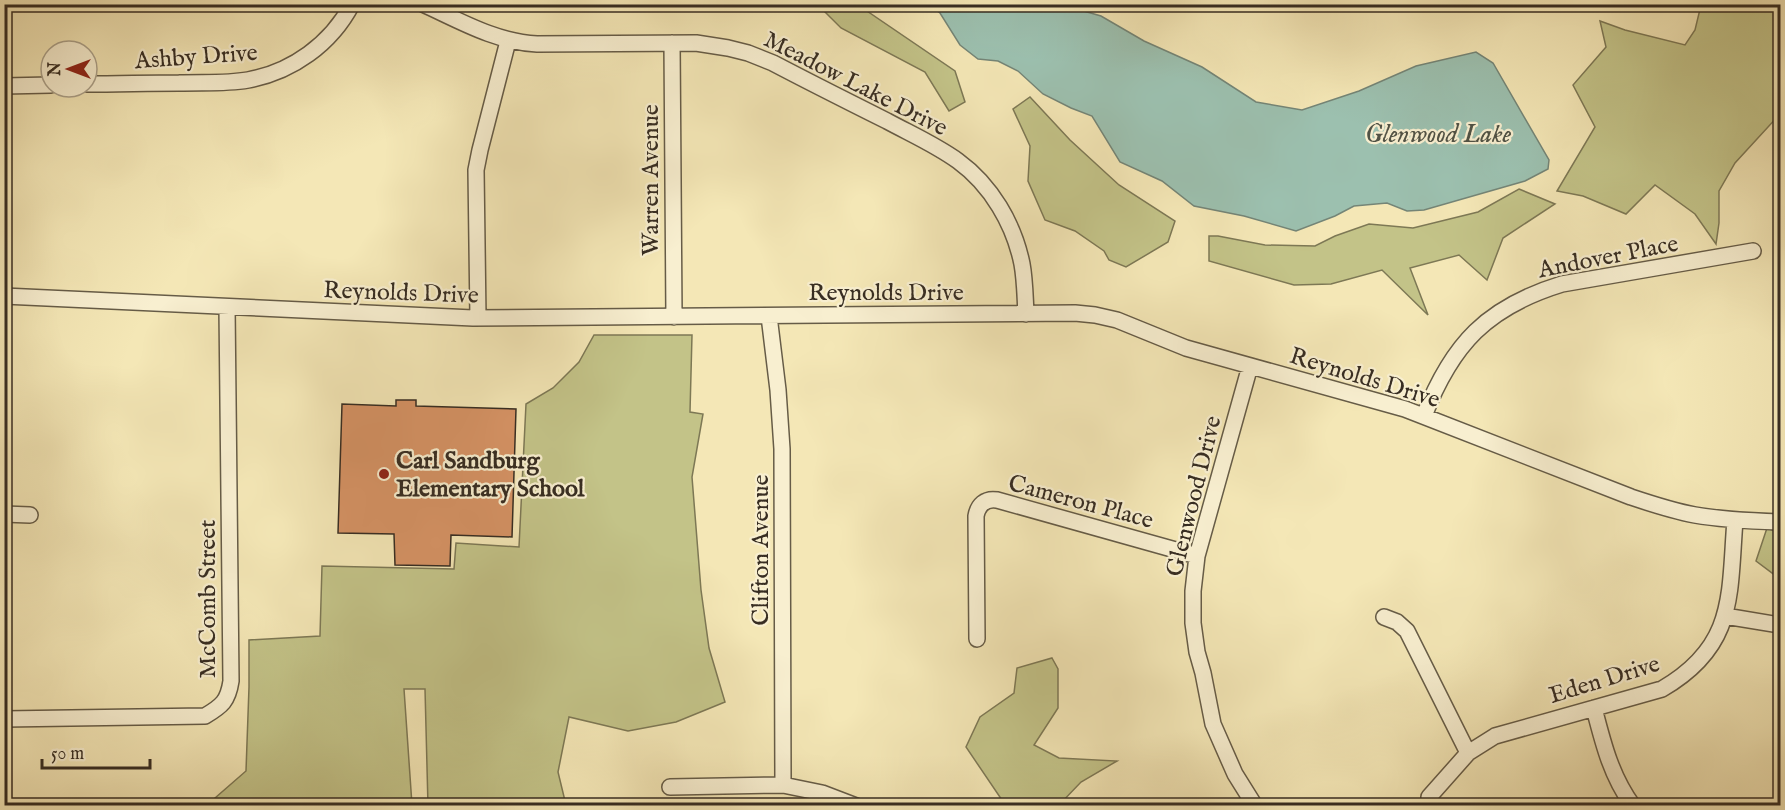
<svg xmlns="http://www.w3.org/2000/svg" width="1785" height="810" font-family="'IM FELL English',serif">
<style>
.green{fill:#c3c388;stroke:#7d7855;stroke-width:1.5}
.water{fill:#9cc0af;stroke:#748577;stroke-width:1.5}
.building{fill:#d59264;stroke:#372d22;stroke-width:1.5}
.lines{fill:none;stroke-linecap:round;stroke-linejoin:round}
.street-casing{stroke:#665c47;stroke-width:18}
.street{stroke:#f8efd0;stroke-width:15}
.poi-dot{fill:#8f2418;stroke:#f8efd0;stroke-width:2}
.labels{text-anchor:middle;stroke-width:4.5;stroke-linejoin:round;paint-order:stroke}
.street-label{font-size:24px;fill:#372d22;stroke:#f8efd0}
.poi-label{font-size:24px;font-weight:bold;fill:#372d22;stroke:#f8efd0;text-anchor:start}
.water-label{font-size:26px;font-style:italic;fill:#505245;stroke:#f8efd0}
</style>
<rect width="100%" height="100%" fill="#f4e7b6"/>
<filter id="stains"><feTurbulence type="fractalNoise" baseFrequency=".00333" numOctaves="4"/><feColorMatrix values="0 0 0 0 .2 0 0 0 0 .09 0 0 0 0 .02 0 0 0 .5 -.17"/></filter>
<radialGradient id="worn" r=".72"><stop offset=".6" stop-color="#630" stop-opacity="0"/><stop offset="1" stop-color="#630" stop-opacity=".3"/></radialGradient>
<path class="green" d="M818 5H858L955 71 965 102 949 111 925 72 841 28Z
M1701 5H1780V114L1735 163 1719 191V223L1716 244 1695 214 1655 185 1626 214 1583 196 1557 191 1595 127 1573 85 1606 47 1600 21 1625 30 1685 45 1695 30Z
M1030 97 1070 140 1119 185 1175 221 1168 242 1126 267 1109 260 1104 251 1075 231 1045 220 1028 181 1030 146 1013 109Z
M1519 189 1555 204 1503 238 1487 280 1459 255 1410 268 1428 315 1382 270 1331 284 1294 285 1209 261V236H1218L1265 245 1315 246 1335 236 1369 224 1413 228 1478 212Z
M594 335H692L690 412 703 414 692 477 701 590 709 648 725 702 676 722 628 731 569 717 558 772 566 805 428 806 425 689H404L412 805H207L246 771 249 687V640L320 636 322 566 454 569 456 543 519 547 526 404 553 388 579 362Z
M1767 528 1780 533V579L1756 561Z
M1052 658 1058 669V708L1034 745 1059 758 1117 761 1081 782 1059 805H1004V803L966 747 980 717 1014 693 1017 668Z"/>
<path class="water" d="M929 5H1063L1101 16 1144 41 1202 67 1256 102 1302 110 1359 91 1416 66 1476 52 1493 63 1549 160 1548 169 1525 181 1424 210 1407 211 1387 203 1354 206 1335 216 1296 231 1244 216 1194 206 1162 181 1120 162 1092 116 1071 108 1043 94 1018 71 998 61 978 59 960 45 940 13Z"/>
<path class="building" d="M396 400H416V406L516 409 512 537 451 535 450 566 395 565 394 534 338 533 342 404 396 406Z"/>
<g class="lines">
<defs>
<path id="street" d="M423 4C460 21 496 42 537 44L696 43 728 48 748 53 773 63C811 83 849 102 887 121 911 134 936 145 958 161 991 185 1014 224 1022 264 1025 280 1025 297 1026 314
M672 43 674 317
M87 84C118 84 148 83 179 83 202 82 225 84 248 80 292 72 331 44 352 4
M4 86 51 85
M4 296 473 318 1075 313 1095 315 1117 320 1186 348 1405 409 1631 497C1652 504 1673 511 1695 515 1723 520 1752 521 1780 522
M769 316 778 390 782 449 783 785
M478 318 476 170 480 150 508 41
M1250 366 1197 556 1193 591V623L1197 652 1203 673 1213 724 1235 774 1255 806
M1424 416C1452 344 1487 307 1562 284L1753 251
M4 514 30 515
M1725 616 1780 625
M1384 617 1397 622 1407 631 1468 753
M977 639 976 516C978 505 985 498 997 500L1197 556
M1594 708C1603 743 1611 776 1633 806
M4 719 205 716C222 706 228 701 231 681L227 307
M670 787 783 785 822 793 856 806
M1429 797 1468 753 1495 736 1662 689C1736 646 1729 596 1735 520"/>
</defs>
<use href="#street" class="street-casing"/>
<use href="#street" class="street"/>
</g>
<circle class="poi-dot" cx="384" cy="474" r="6"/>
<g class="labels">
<g class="street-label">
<text transform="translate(196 56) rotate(-4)" y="8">Ashby Drive</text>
<text transform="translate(856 83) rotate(27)" y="8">Meadow Lake Drive</text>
<text transform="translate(650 180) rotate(-90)" y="8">Warren Avenue</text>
<text transform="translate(1608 256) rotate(-11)" y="8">Andover Place</text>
<text transform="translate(401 292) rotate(2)" y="8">Reynolds Drive</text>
<text x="886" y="300">Reynolds Drive</text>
<text transform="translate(1365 377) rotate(17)" y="8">Reynolds Drive</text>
<text transform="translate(1193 496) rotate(-76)" y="8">Glenwood Drive</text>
<text transform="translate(1081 501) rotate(15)" y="8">Cameron Place</text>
<text transform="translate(760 550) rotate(-90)" y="8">Clifton Avenue</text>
<text transform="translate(207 599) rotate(-90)" y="8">McComb Street</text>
<text transform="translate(1604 679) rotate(-17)" y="8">Eden Drive</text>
</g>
<g class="poi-label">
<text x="396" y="468">Carl Sandburg<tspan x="396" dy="28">Elementary School</tspan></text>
</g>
<g class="water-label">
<text x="1438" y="142">Glenwood Lake</text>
</g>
</g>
<rect width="1785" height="810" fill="none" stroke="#f4e7b6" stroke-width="24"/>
<rect x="6" y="6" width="1773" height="798" fill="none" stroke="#372d22" stroke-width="3"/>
<rect x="12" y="12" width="1761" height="786" fill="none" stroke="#372d22" stroke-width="1.5"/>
<g transform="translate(69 69) rotate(270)"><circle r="28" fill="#f8efd0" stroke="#aba18a" stroke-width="1.5"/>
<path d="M0-4.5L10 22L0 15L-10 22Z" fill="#8f2418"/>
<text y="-9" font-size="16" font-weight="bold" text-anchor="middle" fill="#372d22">N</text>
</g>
<path d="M42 759v9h108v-9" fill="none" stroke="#372d22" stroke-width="3"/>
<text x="51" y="759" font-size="18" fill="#372d22" stroke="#f8efd0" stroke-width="4.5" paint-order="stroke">50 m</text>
<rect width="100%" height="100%" filter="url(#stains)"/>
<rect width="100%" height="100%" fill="url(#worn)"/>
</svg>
